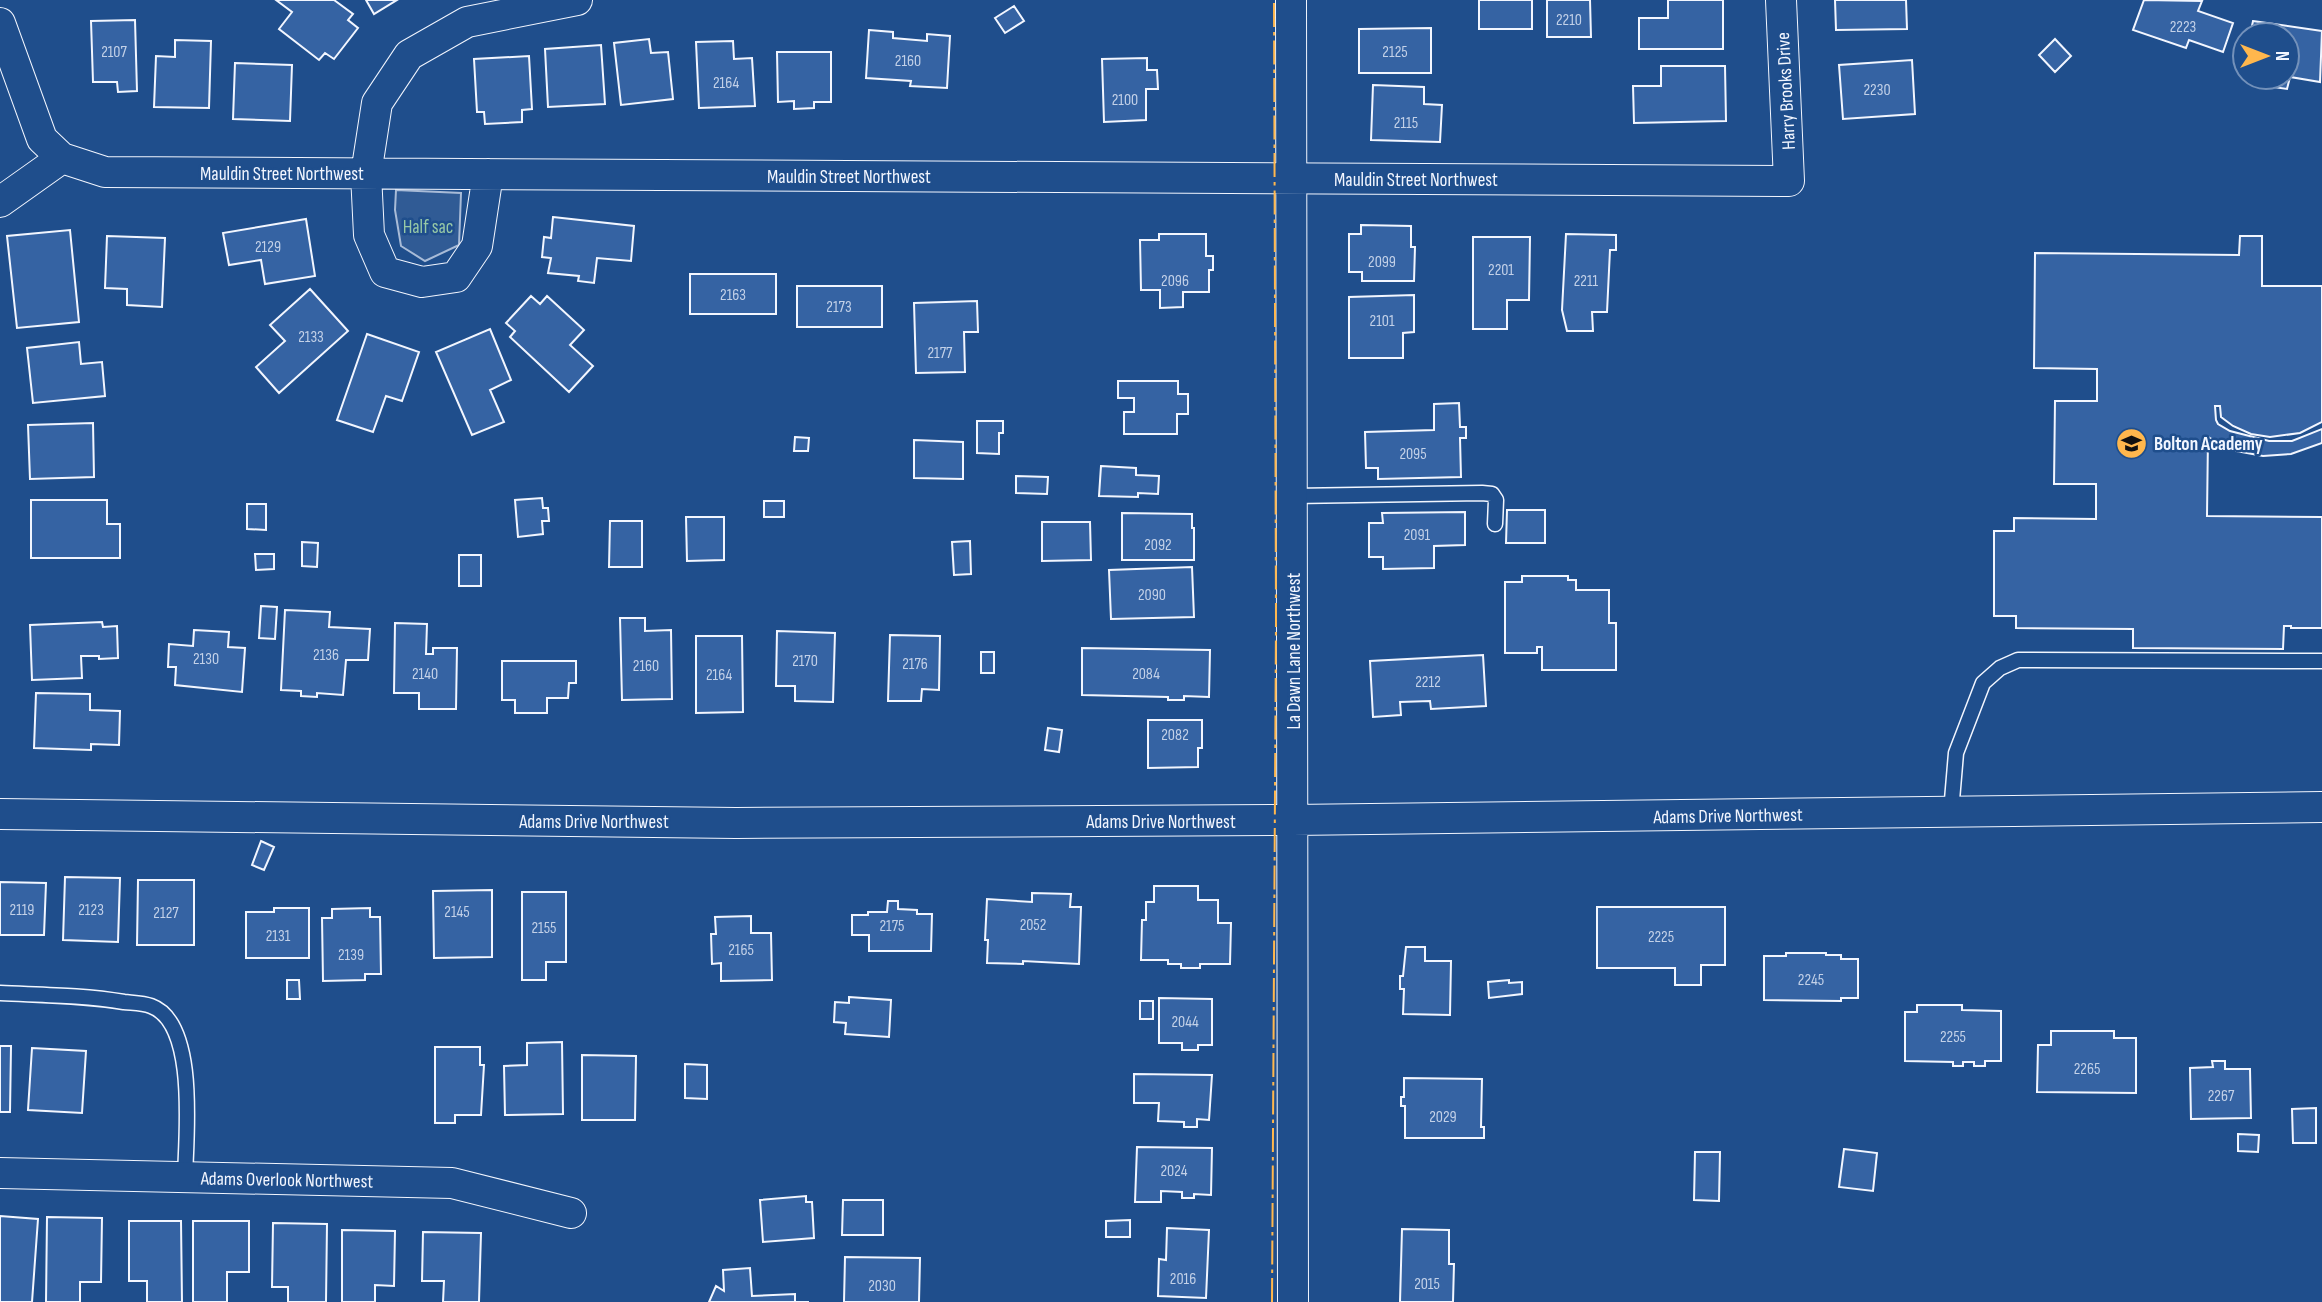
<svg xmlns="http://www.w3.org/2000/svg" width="2322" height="1302" font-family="'Sofia Sans Condensed',sans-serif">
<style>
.built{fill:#305b95;stroke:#a8bbd7;stroke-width:2}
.building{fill:#3563a3;stroke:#f2f6ff;stroke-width:2}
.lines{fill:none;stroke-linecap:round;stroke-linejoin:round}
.service-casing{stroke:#f2f6ff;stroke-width:17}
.minor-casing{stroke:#f2f6ff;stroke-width:32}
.service{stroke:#1f4e8c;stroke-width:14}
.minor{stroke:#1f4e8c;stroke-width:30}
.power{stroke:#ffb74d;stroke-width:2;stroke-dasharray:24 5 3.5 5;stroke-linecap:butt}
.labels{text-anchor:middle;stroke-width:5;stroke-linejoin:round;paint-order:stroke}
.number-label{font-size:16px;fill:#c3d1e8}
.street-label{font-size:19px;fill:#f2f6ff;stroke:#1f4e8c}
.park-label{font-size:19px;fill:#97c8a6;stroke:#1f4e8c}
.poi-label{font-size:19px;font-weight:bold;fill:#f2f6ff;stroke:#1f4e8c;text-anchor:start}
</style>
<rect width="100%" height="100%" fill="#1f4e8c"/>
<path class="built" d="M396 190 461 193 459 245 425 261 401 246 395 210Z"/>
<path class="building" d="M276 0H334L353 14 348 20 358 28 334 59 325 53 319 60 279 29 292 12Z
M366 0H397L374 14Z
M1479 0H1532V29H1479Z
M1547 0H1590L1591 37H1547Z
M1668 0H1723V49H1639V18H1668Z
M1835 0H1906L1907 29 1836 30Z
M2144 0 2202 1 2198 11 2233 23 2223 52 2189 40 2186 48 2133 30Z
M1014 6 1024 21 1005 33 995 18Z
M135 20 137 91 118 92 117 82H93L91 21Z
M2253 21 2322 31 2320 82 2290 77 2287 89 2266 86 2267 77H2287V35H2250Z
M1431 28V73H1359V29Z
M869 30 893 32V38L927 41V34L950 36 947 88 910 86 911 81 866 78Z
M649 39 651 53 668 52 673 99 621 105 614 43Z
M2055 39 2071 56 2055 72 2039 55Z
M175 40 211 41 209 108 154 107 156 56 175 57Z
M733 41 734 59 752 58 755 106 699 108 696 42Z
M601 45 605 104 548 107 545 49Z
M777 52H831V102H814V108L794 109V101L778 102Z
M529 56 532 109 522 110V122L485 124 484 112H477L474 59Z
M1147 58V70H1157L1158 89H1146V120L1104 122 1102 59Z
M1912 60 1915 114 1843 119 1839 65Z
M235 63 292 65 290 121 233 119Z
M1661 66H1725L1726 121 1634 123 1633 86H1661Z
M1373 85 1424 87V104L1442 105 1440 142 1371 140Z
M553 217 634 226 631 261 597 258 594 283 578 281 579 276 548 273 551 258 542 257 544 237 551 238Z
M306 219 315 276 265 284 261 260 229 265 223 233Z
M1361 225 1411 226V247H1415L1414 281H1362V272H1349V234H1361Z
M70 230 79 322 17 328 7 236Z
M1159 234H1206V256H1213V270H1209V292H1183V307L1160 308V290H1141L1140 240H1159Z
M1566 234 1616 235V250H1610L1607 312H1592L1593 331H1567L1562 310Z
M107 236 165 238 162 307 127 305V289L105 288Z
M2240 236H2262V286H2322V422L2300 433 2270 437 2251 434 2233 426 2221 417 2220 406H2215L2216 420 2218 424 2230 431 2269 441H2292L2322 429V443L2291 454 2263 456 2231 450 2208 437 2207 516 2322 517V628H2291V626H2284L2283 649 2133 648V629L2016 628V616H1994V531H2014V518L2096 519V484H2054L2055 401H2097V369L2034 368 2035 253 2239 255Z
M1473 237H1530L1529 300H1507V329H1473Z
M690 274H776V314H690Z
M797 286H882V327H797Z
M310 289 348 331 279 393 256 367 285 341 270 325Z
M1414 295V332L1403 333V358H1349V297Z
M531 296 540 304 547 296 584 330 570 345 593 366 569 392 510 337 515 331 506 323Z
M977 301 978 332H964L965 372 916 373 914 303Z
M490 329 511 380 490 390 504 422 472 435 436 352Z
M367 334 419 352 402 401 386 396 373 432 337 420Z
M79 342 81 364 102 362 105 396 33 403 27 348Z
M1118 381H1178V394H1188V414H1177V434H1124V412H1134V398H1118Z
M1459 403 1460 427H1466V438H1460L1461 477 1378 479V468H1366L1365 432 1434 430V404Z
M977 421H1003V433H999V454L977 453Z
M93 423 94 477 30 479 28 425Z
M795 437 809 438 808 451H794Z
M914 440 963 442V479L914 478Z
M1101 466 1136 468V475L1159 476 1158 494 1138 493V497L1099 496Z
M1016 476 1048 477 1047 494 1016 493Z
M542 498 543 508H548L549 521H542L543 534 518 537 515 500Z
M31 500H107V524H120V558H31Z
M764 501H784V517H764Z
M247 504H266V530L247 529Z
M1507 510H1545V543H1506Z
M1465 512V545L1434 546V568L1383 569V557H1369V523H1383L1382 513Z
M1122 513 1192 514V528H1194V560H1122Z
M686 517H724V560L687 561Z
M610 521H642V567H609Z
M1042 522H1090L1091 560 1042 561Z
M970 541 971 574 954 575 952 542Z
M302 542 318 543 317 567 302 566Z
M255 554H274V569L256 570Z
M459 555H481V586H459Z
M1192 567 1194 617 1111 619 1109 570Z
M1522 576H1568V580H1576V590H1609V623H1616V670H1542V647H1537V653H1505V582H1522Z
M261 606 277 607 275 639 259 638Z
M285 610 330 612 329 627 370 629 368 660H346L343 695 317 693V697L301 696V691L281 690Z
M620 618H645V631L671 630 672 699 622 700Z
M102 622 103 627 117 626 118 658 99 659V656H81L82 678 32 680 30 625Z
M395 623 427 624 426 654H433V648H457L456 709H419V693H394Z
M194 630 229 632 228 647 245 648 242 692 175 685 176 667H168L169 644 193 646Z
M777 631 835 633 833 702 795 701V686H776Z
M890 635 940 636 939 690 922 689 921 701H888Z
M696 636H742L743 712 696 713Z
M1082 648 1210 650 1209 697 1184 696V700H1168V697L1082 695Z
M981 652H994V673H981Z
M1483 655 1486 706 1431 709 1430 701 1400 702 1401 715 1373 717 1370 661Z
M502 661H576V683H569L568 698H547V713H515V700H502Z
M36 693 90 694V710L120 711 119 745 91 744V750L34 748Z
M1148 720H1202V748H1198V767L1148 768Z
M1048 728 1062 730 1059 752 1045 750Z
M261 841 274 847 264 870 252 865Z
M65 877 120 878 118 942 63 940Z
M138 880H194V945H137Z
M0 882 46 883 44 935H0Z
M1154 886H1198V900H1218V923H1231L1230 964H1200V968H1181V964H1168V960H1141L1142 920H1146V902H1154Z
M492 890V957L434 958 433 891Z
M522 892H566V962H546V980H522Z
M1032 893 1071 894 1070 907H1081L1079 964 1023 961V964L987 963 988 940H985L987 899 1032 902Z
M888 901H898V909L917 910V914H932L931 951H869V935H852V915H868V912H887Z
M1597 907H1725V965H1701V985H1675V968H1597Z
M274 908H309V958H246V912H274Z
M370 908V917H380L381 974H365V980L323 981 322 918H332V909Z
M751 916V933H771L772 980 721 981V963L712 964 711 934H716L715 917Z
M1406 947H1425V961H1451L1450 1015 1403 1014 1404 989H1400V976H1403Z
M1786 953H1826V955H1841V959H1858V998H1841V1001L1764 1000V956H1786Z
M287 980H299L300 999H287Z
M1509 980V983L1522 982V994L1489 998 1488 982Z
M849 997 891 1000 889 1037 845 1034 846 1023 834 1022 835 1002 849 1003Z
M1159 998 1212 999V1045H1198V1050H1182V1043H1159Z
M1140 1001H1153V1019H1140Z
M1917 1005H1962V1010L2001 1011V1061H1985V1066H1974V1062H1963V1066H1953V1062L1905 1061V1012H1917Z
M2051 1031H2114V1038H2136V1093L2037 1092 2038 1045H2051Z
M562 1042 563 1114 505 1115 504 1066 527 1065V1043Z
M0 1046H11L10 1112H0Z
M435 1047H480V1065H484L481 1115H455V1123H435Z
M32 1048 86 1051 82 1113 28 1110Z
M582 1055 636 1056 635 1120H582Z
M2212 1061H2225V1069H2250L2251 1118 2191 1119 2190 1068 2213 1067Z
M685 1064 707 1065V1099L685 1098Z
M1134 1074 1212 1075 1209 1120 1197 1119V1127H1184V1122L1158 1121 1159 1103H1134Z
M1404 1078 1482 1079 1481 1127H1484V1138H1405V1106H1401V1097H1404Z
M2316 1108V1143H2293L2292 1109Z
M2238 1134 2259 1135 2258 1152 2238 1151Z
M1137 1147 1212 1148 1211 1195 1194 1194V1198H1182V1192L1161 1191V1202H1135Z
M1844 1149 1877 1153 1873 1191 1839 1187Z
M1695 1152H1720L1719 1201 1694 1200Z
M806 1196V1202H812L814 1238 763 1242 760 1200Z
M843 1200H883V1235H842Z
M0 1216 38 1219 32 1302H0Z
M47 1217 102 1218 101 1282H80V1302H46Z
M1130 1220V1237H1106V1221Z
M129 1221H181L182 1302H147V1281H129Z
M193 1221H249V1272H227V1302H193Z
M273 1223 327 1224 326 1302H288V1287H272Z
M1167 1228 1209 1230 1206 1298 1158 1296 1159 1259 1166 1260Z
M1402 1229 1449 1230V1264H1454L1453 1302H1400Z
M342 1230 395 1231 394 1286 375 1285V1302H342Z
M423 1232 481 1233 479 1302H443L444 1281H422Z
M845 1257 920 1258 919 1302H844Z
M750 1268 752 1296 795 1294V1302H809H709L716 1286 724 1291 723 1270Z"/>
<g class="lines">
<defs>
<path id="service" d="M1293 496 1482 493 1492 494 1496 500 1495 524
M1951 812 1956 753 1983 683 2000 668 2018 660 2322 661
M0 993C41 995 83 995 124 1002 133 1003 143 1003 151 1006 198 1023 186 1137 185 1177"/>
<path id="minor" d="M1291 0 1293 1302
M0 23 42 139 62 158 105 172 1789 181 1781 0
M488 174 477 246 456 277 422 282 385 272 369 235 366 174 377 103 409 55 467 22 577 0
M0 202 62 158
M0 814 736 823 1293 820 2322 807
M0 1173 452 1183 571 1213"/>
</defs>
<use href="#service" class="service-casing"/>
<use href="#minor" class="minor-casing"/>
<use href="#service" class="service"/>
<use href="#minor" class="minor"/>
<path class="power" d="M1272 1302 1276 621 1274 0"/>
</g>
<defs>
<symbol id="school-disc" viewBox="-11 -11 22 22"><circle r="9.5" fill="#ffb74d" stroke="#1f4e8c"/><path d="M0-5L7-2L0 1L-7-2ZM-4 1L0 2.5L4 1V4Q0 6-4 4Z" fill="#111"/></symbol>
</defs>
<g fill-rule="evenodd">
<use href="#school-disc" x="2114" y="426" width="35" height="35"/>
</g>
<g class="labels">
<g class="number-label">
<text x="1569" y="25">2210</text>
<text x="2183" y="32">2223</text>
<text x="114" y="57">2107</text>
<text x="1395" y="57">2125</text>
<text x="908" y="66">2160</text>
<text x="726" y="88">2164</text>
<text x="1877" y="95">2230</text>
<text x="1125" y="105">2100</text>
<text x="1406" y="128">2115</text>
<text x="268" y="252">2129</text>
<text x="1382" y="267">2099</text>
<text x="1501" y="275">2201</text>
<text x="1175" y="286">2096</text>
<text x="1586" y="286">2211</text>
<text x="733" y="300">2163</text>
<text x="839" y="312">2173</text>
<text x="1382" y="326">2101</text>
<text x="311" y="342">2133</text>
<text x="940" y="358">2177</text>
<text x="1413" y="459">2095</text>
<text x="1417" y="540">2091</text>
<text x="1158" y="550">2092</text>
<text x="1152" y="600">2090</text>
<text x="326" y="660">2136</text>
<text x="206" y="664">2130</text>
<text x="805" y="666">2170</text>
<text x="915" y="669">2176</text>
<text x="646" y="671">2160</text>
<text x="425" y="679">2140</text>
<text x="1146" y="679">2084</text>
<text x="719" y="680">2164</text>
<text x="1428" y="687">2212</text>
<text x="1175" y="740">2082</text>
<text x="22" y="915">2119</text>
<text x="91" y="915">2123</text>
<text x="457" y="917">2145</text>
<text x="166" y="918">2127</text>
<text x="1033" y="930">2052</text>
<text x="892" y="931">2175</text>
<text x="544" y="933">2155</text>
<text x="278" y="941">2131</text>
<text x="1661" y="942">2225</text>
<text x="741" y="955">2165</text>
<text x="351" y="960">2139</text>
<text x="1811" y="985">2245</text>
<text x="1185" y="1027">2044</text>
<text x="1953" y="1042">2255</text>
<text x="2087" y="1074">2265</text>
<text x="2221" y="1101">2267</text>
<text x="1443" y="1122">2029</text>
<text x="1174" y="1176">2024</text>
<text x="1183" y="1284">2016</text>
<text x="1427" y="1289">2015</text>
<text x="882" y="1291">2030</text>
</g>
<g class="street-label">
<text transform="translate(1785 91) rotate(-93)" y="7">Harry Brooks Drive</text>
<text x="282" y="180">Mauldin Street Northwest</text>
<text x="849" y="183">Mauldin Street Northwest</text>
<text x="1416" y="186">Mauldin Street Northwest</text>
<text transform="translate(1293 651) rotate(-90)" y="7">La Dawn Lane Northwest</text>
<text transform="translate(1728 815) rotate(-1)" y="7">Adams Drive Northwest</text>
<text x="594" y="828">Adams Drive Northwest</text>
<text x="1161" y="828">Adams Drive Northwest</text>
<text transform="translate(287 1179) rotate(1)" y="7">Adams Overlook Northwest</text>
</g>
<g class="park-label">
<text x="428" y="233">Half sac</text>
</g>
<g class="poi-label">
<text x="2154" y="450">Bolton Academy</text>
</g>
</g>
<g transform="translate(2266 56) rotate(90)"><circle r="33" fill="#1f4e8c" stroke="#7391ba" stroke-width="2"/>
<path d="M0-5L12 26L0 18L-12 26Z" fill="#ffb74d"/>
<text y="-10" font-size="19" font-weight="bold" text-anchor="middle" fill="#f2f6ff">N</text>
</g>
</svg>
